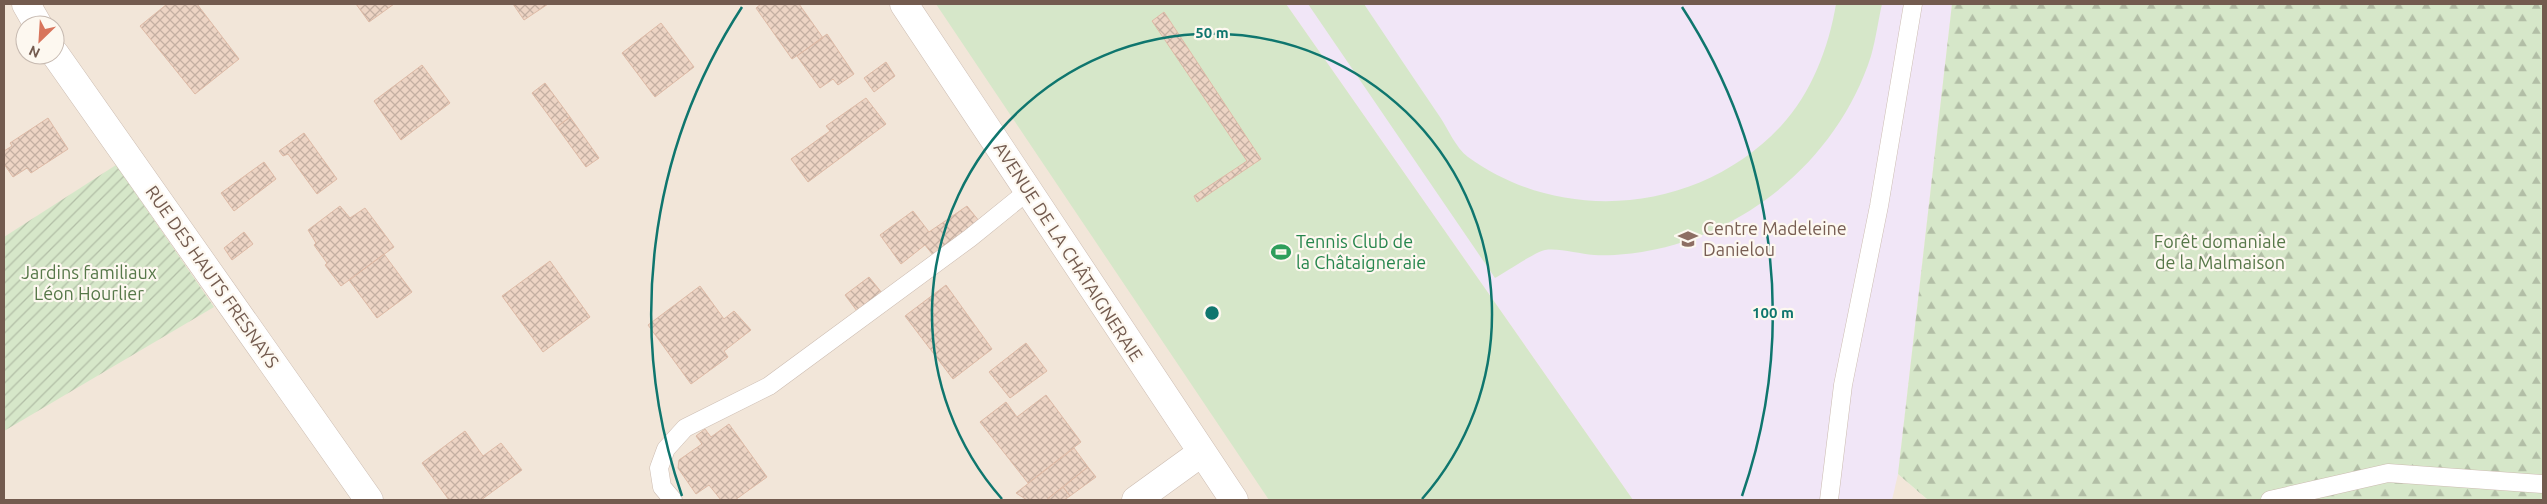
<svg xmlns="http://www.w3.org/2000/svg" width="2547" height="504" font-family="Ubuntu,sans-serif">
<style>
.residential{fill:#f2e6d9;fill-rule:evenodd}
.education{fill:#f1e6f7}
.forest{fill:url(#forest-firs)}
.garden{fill:url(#garden-furrows)}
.pitch{fill:#d6e7c9}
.building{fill:url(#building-cross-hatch);stroke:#debaa6}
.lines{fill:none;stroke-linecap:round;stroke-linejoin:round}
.service-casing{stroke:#ccbcb1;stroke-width:19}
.minor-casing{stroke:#ccbcb1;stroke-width:29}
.service{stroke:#fff;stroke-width:18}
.minor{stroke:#fff;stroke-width:28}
.ring{fill:none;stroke:#0f766e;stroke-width:2.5}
.labels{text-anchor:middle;stroke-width:4.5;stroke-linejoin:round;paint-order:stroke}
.education-label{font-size:18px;fill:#785e54;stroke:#fdf8f0;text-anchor:start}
.leisure-label{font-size:18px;fill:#27864d;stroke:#fdf8f0;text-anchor:start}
.park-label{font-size:18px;fill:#577849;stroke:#fdf8f0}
.street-label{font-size:18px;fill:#735b4f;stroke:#fdf8f0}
.centre{fill:#0f766e;stroke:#fdf8f0;stroke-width:2.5}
.ring-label{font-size:15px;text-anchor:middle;font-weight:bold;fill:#0f766e;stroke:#fdf8f0;stroke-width:4.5;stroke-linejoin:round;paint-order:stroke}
</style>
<defs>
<pattern id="forest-firs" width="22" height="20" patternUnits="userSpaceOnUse" patternTransform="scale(1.25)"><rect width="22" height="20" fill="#d6e7c9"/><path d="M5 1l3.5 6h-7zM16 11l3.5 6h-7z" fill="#b2bea6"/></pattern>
<pattern id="garden-furrows" width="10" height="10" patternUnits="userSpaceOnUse" patternTransform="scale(1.25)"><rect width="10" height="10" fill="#d6e7c9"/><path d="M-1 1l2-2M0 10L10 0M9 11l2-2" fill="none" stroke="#b2bea6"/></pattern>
<pattern id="building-cross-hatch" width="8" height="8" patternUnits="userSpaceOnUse" patternTransform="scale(1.25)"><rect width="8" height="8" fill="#edd4c4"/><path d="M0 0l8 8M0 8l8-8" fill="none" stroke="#c4afa2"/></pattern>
</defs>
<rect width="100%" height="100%" fill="#fbf4ea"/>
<path class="residential" d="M4 4H1952L1898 474 1928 500H4ZM25 25H55V55H25Z"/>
<path class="education" d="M1286 4H1952L1898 474 1892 500H1633Z"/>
<path class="forest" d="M1952 4H2543V500H1928L1898 474Z"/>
<path class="garden" d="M116 165 214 307 4 431V237Z"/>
<path class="pitch" d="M936 4H1286L1633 500H1269Z
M1308 4H1364C1389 41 1414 79 1440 117 1448 129 1456 148 1468 157 1563 226 1700 213 1781 126 1811 94 1829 47 1836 4H1882C1878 21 1876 39 1871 56 1839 156 1750 232 1647 251 1631 254 1611 256 1594 255 1579 254 1560 248 1545 250 1535 252 1506 272 1495 278Z"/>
<path class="building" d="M167 4H197L239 59 195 94 140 26Z
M356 4H394L369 22Z
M513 4H548L524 20Z
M761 4H799L823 38 792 59 756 8Z
M1164 12 1261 159 1197 202 1194 196 1247 161 1152 21Z
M661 23 694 67 655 97 622 53Z
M827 34 854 74 838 85 833 79 820 88 797 56Z
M886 62 895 76 874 92 864 78Z
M422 65 450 103 401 140 374 101Z
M545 83 570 117 557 127 532 93Z
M866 98 886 124 808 182 791 159 830 131 826 126Z
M570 117 599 158 586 167 557 127Z
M48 118 68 149 31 173 27 168 13 177 4 164V151L12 146 10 143Z
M304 133 337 179 317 194 288 154 283 156 279 151Z
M264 162 276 179 234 211 221 193Z
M340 206 350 218 365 208 394 247 341 286 325 265 327 263 314 245 316 243 308 230Z
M967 206 979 221 933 255 925 245 901 264 880 235 913 211 929 232Z
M244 232 253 244 232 260 224 248Z
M384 254 412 292 377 318 349 280Z
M550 261 590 317 543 352 502 296Z
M869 277 882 293 857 311 845 295Z
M946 285 992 349 953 379 905 316Z
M700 286 724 319 734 311 751 330 724 351 728 357 691 384 648 325Z
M1026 343 1047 371 1010 398 989 372Z
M1046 395 1081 442 1028 483 980 422 1006 402 1017 417Z
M729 424 767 477 735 500H721L709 485 696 494 678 468 679 460 702 444 696 436 705 429 711 437Z
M465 431 483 456 501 443 522 470 481 500H449L422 463Z
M1074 448 1088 467 1046 500H1027L1016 493Z
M1088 467 1096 477 1070 496 1063 487Z
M1063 487 1070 496 1064 500H1046Z"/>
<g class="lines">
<defs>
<path id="service" d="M673 500 662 487 659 468 666 449 685 428 769 386 970 238 1028 191
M1829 500 1843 385 1879 206 1913 4
M2270 500 2388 473 2543 484"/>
<path id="minor" d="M26 4 38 25
M904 4 1234 500
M55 54 369 500
M1136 500 1201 453"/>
</defs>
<use href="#service" class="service-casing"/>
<use href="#minor" class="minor-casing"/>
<use href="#service" class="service"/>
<use href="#minor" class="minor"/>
</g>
<g class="ring">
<path d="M1002 499A280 280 0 1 1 1422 499"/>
<path d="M682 496A561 561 0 0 1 742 7M1682 7A561 561 0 0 1 1742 496"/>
</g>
<defs>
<symbol id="school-bare" viewBox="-9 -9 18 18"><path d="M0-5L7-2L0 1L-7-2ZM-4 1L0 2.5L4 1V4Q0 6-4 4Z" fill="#8d6e63" stroke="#fdf8f0" stroke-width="2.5" paint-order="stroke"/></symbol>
<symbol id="stadium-bare" viewBox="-9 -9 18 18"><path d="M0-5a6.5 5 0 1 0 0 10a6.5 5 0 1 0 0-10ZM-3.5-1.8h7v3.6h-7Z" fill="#2e9e5b" stroke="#fdf8f0" stroke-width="2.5" paint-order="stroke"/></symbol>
</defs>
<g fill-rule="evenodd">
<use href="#school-bare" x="1674" y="225" width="28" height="28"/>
<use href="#stadium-bare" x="1267" y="238" width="28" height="28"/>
</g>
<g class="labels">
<g class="education-label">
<text x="1703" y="235">Centre Madeleine<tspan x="1703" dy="21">Danielou</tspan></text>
</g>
<g class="leisure-label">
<text x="1296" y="248">Tennis Club de<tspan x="1296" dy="21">la Châtaigneraie</tspan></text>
</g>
<g class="park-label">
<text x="2220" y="248">Forêt domaniale<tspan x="2220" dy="21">de la Malmaison</tspan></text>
<text x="89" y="279">Jardins familiaux<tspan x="89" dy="21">Léon Hourlier</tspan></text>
</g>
<g class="street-label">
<text transform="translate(1068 252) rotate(57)" y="6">AVENUE DE LA CHÂTAIGNERAIE</text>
<text transform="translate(212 277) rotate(55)" y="6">RUE DES HAUTS FRESNAYS</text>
</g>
</g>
<circle cx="1212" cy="313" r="8" class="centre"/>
<g class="ring-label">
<text x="1212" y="38">50 m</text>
<text x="1773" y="318">100 m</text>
</g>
<rect width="2547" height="504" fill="none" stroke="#735b4f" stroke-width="10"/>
<g transform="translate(40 40) rotate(205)"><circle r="24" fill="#fdf8f0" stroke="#c6b9b0"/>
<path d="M0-4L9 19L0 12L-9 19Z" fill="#d8755c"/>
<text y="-8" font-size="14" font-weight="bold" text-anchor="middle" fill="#735b4f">N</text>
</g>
</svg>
